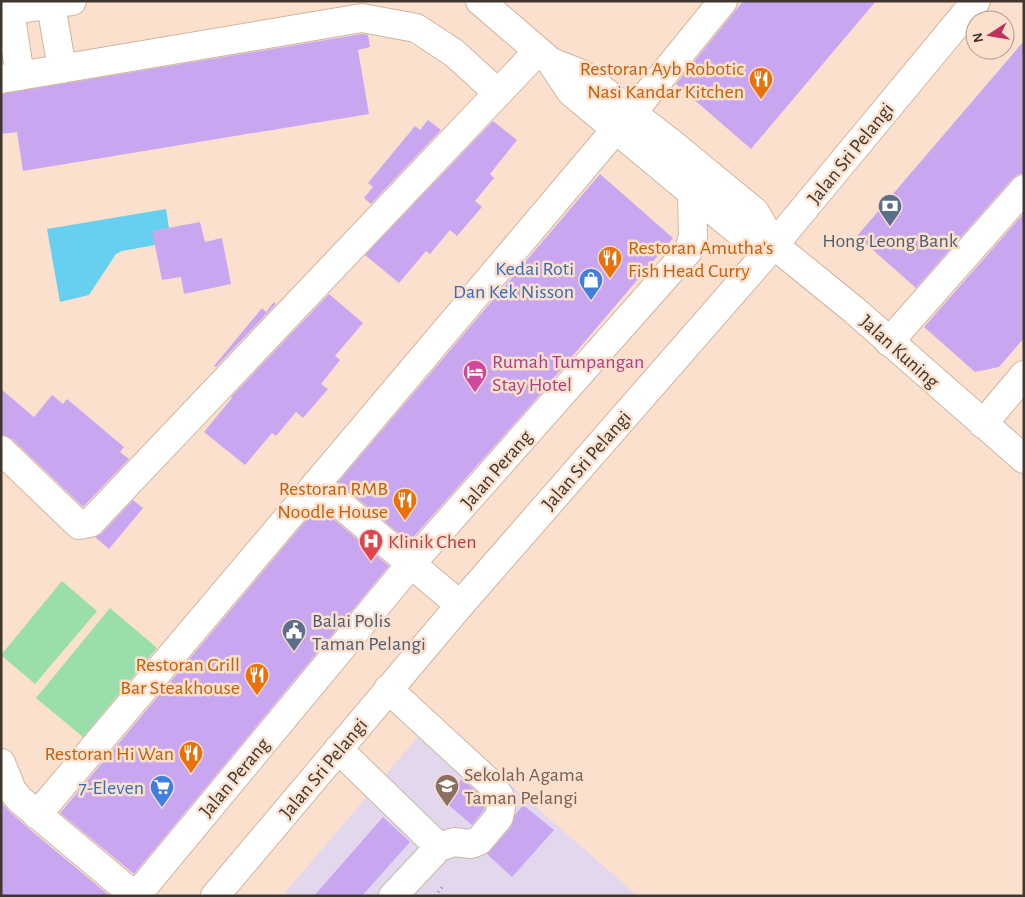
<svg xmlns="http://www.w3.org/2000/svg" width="1025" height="897" font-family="'Alegreya Sans',sans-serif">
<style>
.education{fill:#e2d7ec}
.green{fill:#9adeab}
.water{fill:#67d0f0}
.building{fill:#c8a7f0}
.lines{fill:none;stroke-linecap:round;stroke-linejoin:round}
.minor-casing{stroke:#ceb5a3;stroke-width:30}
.path{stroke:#9d8b7d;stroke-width:3;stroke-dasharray:1 4;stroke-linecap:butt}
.minor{stroke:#fff;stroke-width:28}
.labels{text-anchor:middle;stroke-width:5;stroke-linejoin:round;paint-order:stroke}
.food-label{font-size:20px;fill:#c56008;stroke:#fbe1cd;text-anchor:end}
.street-label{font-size:20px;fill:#40362e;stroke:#fbe1cd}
.service-label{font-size:20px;fill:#4e5e75;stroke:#fbe1cd}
.shop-label{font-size:20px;fill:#366cbe;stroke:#fbe1cd;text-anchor:end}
.hotel-label{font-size:20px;fill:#b23c85;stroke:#fbe1cd;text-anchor:start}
.health-label{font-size:20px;fill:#be3a42;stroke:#fbe1cd;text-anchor:start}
.education-label{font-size:20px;fill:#785e54;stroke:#fbe1cd;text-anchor:start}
</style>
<rect width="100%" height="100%" fill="#fbe1cd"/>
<path class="education" d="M434 718 638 896H282Z"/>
<path class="green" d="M62 581 97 611 35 684 1 655Z
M110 608 157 648 83 737 36 698Z"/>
<path class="water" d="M166 209 169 228 153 231 155 245 122 251 116 254 89 295 60 302 47 229Z"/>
<path class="building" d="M743 1H876L751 149 676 84Z
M362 34 368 35 370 47 358 50 369 114 23 171 17 132 1 134V94Z
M1024 41V174H1019L1012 179 916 288 857 236Z
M428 120 441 130 371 204 364 198 373 187 368 183 415 126 420 130Z
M493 121 517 140 490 174 494 178 475 201 482 207 457 236 450 230 430 254 426 251 399 283 365 255Z
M600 174 673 238 530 406 409 542 338 482Z
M1024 213V338L999 367 975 372 924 327Z
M200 222 205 242 222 238 231 284 184 294 181 277 162 280 152 231Z
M329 294 363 323 335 356 340 360 321 384 328 389 303 418 296 412 276 436 272 433 245 465 204 432 232 398 231 397Z
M274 302 276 304 216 367 214 366 262 308 266 312Z
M1 389 34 417 52 395 63 404 67 399 124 447 120 452 129 459 83 507 12 439 1 435Z
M133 500 143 508 109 549 95 537 101 534Z
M318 506 389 566 134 874 60 813Z
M462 779 478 793 485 803 484 810 472 825 444 801Z
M1 802 9 811 27 827 110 896H1Z
M523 805 554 830 512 877 487 854 511 827 515 815Z
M383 817 410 842 362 896H314Z"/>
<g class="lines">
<defs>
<path id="minor" d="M480 1 551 62 571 92 738 231 774 245 854 310 1024 459
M51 5 62 69
M10 11 20 76
M1 12 72 1
M551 62 582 74 670 142 755 212 774 245
M1 79 362 18 416 28 454 53 498 93 90 523 79 525 1 450
M498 93 538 51
M632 113 723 1
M889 342 1024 189
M983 424 1024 375
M316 484 460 605
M388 689 490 783 500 797 501 807 499 817 479 841 471 844 454 842 439 847 393 896
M338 749 439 847
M1 763 12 790 19 799 135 896
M37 815 616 129
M136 896 410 565 688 251 693 237 692 193
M215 896 460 605 774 245 976 1"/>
</defs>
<use href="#minor" class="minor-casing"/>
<path class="path" d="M435 896 443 886"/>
<use href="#minor" class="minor"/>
</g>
<defs>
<symbol id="restaurant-pin" viewBox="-11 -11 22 30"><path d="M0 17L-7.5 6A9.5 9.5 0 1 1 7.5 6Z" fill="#e8710a" stroke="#fbe1cd"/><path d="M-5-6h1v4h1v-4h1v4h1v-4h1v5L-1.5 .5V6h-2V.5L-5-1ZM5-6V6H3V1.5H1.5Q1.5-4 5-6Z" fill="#fff"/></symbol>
<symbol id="bank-pin" viewBox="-11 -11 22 30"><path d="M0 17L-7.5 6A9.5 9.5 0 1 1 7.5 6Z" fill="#5c6f8a" stroke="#fbe1cd"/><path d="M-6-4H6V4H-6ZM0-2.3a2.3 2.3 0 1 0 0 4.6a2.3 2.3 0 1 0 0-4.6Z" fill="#fff"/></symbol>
<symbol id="shop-pin" viewBox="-11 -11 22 30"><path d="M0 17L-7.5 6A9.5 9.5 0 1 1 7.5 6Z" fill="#3f7fe0" stroke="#fbe1cd"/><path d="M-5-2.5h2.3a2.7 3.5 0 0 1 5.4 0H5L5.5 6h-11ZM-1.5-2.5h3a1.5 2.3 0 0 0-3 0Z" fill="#fff"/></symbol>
<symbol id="hotel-pin" viewBox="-11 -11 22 30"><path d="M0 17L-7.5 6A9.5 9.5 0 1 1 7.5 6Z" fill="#d1479c" stroke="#fbe1cd"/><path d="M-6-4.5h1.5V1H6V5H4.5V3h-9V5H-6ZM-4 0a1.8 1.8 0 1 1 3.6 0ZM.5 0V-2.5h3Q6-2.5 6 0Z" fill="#fff"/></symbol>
<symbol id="hospital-pin" viewBox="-11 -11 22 30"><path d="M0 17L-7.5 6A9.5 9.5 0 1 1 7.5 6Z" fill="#e0444e" stroke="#fbe1cd"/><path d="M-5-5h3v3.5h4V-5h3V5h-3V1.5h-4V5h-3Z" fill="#fff"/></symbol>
<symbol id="civic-pin" viewBox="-11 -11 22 30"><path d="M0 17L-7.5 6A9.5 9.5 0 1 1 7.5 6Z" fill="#5c6f8a" stroke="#fbe1cd"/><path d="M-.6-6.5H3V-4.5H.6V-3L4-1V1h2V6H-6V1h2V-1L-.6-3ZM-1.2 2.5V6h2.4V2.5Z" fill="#fff"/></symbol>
<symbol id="school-pin" viewBox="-11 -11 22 30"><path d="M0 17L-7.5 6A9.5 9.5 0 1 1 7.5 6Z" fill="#8d6e63" stroke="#fbe1cd"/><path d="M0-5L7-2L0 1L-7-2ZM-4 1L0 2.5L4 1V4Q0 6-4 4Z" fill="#fff"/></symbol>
<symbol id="supermarket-pin" viewBox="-11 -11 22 30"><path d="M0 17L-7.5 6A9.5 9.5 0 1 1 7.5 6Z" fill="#3f7fe0" stroke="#fbe1cd"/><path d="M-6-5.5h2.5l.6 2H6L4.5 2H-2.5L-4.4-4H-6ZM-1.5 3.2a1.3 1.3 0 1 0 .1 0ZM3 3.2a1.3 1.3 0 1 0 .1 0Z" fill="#fff"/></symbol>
</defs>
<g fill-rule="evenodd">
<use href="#restaurant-pin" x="747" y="65" width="28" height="38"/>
<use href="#bank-pin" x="876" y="192" width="28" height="38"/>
<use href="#restaurant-pin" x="596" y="244" width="28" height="38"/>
<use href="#shop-pin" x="577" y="266" width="28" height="38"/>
<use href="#hotel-pin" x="461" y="358" width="28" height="38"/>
<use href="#restaurant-pin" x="391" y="486" width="28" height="38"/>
<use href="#hospital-pin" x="357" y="527" width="28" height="38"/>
<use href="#civic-pin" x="280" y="617" width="28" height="38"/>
<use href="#restaurant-pin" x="243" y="661" width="28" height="38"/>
<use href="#restaurant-pin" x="177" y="739" width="28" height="38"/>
<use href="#school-pin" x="433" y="772" width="28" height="38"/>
<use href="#supermarket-pin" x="148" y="773" width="28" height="38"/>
</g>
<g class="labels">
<g class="food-label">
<text x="744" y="75">Restoran Ayb Robotic<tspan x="744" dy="23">Nasi Kandar Kitchen</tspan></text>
<text x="628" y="254" text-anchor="start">Restoran Amutha's<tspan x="628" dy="23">Fish Head Curry</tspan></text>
<text x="388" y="495">Restoran RMB<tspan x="388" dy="23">Noodle House</tspan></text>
<text x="240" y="671">Restoran Grill<tspan x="240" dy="23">Bar Steakhouse</tspan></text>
<text x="174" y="760">Restoran Hi Wan</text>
</g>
<g class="street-label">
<text transform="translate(850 153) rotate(-51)" y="7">Jalan Sri Pelangi</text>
<text transform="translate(900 351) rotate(42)" y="7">Jalan Kuning</text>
<text transform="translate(586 460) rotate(-49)" y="7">Jalan Sri Pelangi</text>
<text transform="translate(496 469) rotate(-49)" y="7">Jalan Perang</text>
<text transform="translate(323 768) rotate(-50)" y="7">Jalan Sri Pelangi</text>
<text transform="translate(234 777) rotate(-50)" y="7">Jalan Perang</text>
</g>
<g class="service-label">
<text x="890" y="247">Hong Leong Bank</text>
<text x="312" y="627" text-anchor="start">Balai Polis<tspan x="312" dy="23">Taman Pelangi</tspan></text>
</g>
<g class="shop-label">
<text x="574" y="275">Kedai Roti<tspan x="574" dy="23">Dan Kek Nisson</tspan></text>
<text x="144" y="794">7-Eleven</text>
</g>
<g class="hotel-label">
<text x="492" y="368">Rumah Tumpangan<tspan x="492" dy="23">Stay Hotel</tspan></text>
</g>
<g class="health-label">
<text x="388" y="548">Klinik Chen</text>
</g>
<g class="education-label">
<text x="464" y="781">Sekolah Agama<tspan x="464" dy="23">Taman Pelangi</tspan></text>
</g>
</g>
<rect width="1025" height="897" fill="none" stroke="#40362e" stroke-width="5"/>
<g transform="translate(990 35) rotate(258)"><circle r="24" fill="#fbe1cd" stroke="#b09d8d"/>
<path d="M0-4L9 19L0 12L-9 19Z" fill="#bf315e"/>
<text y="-8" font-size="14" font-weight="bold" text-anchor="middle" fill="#40362e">N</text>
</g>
</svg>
